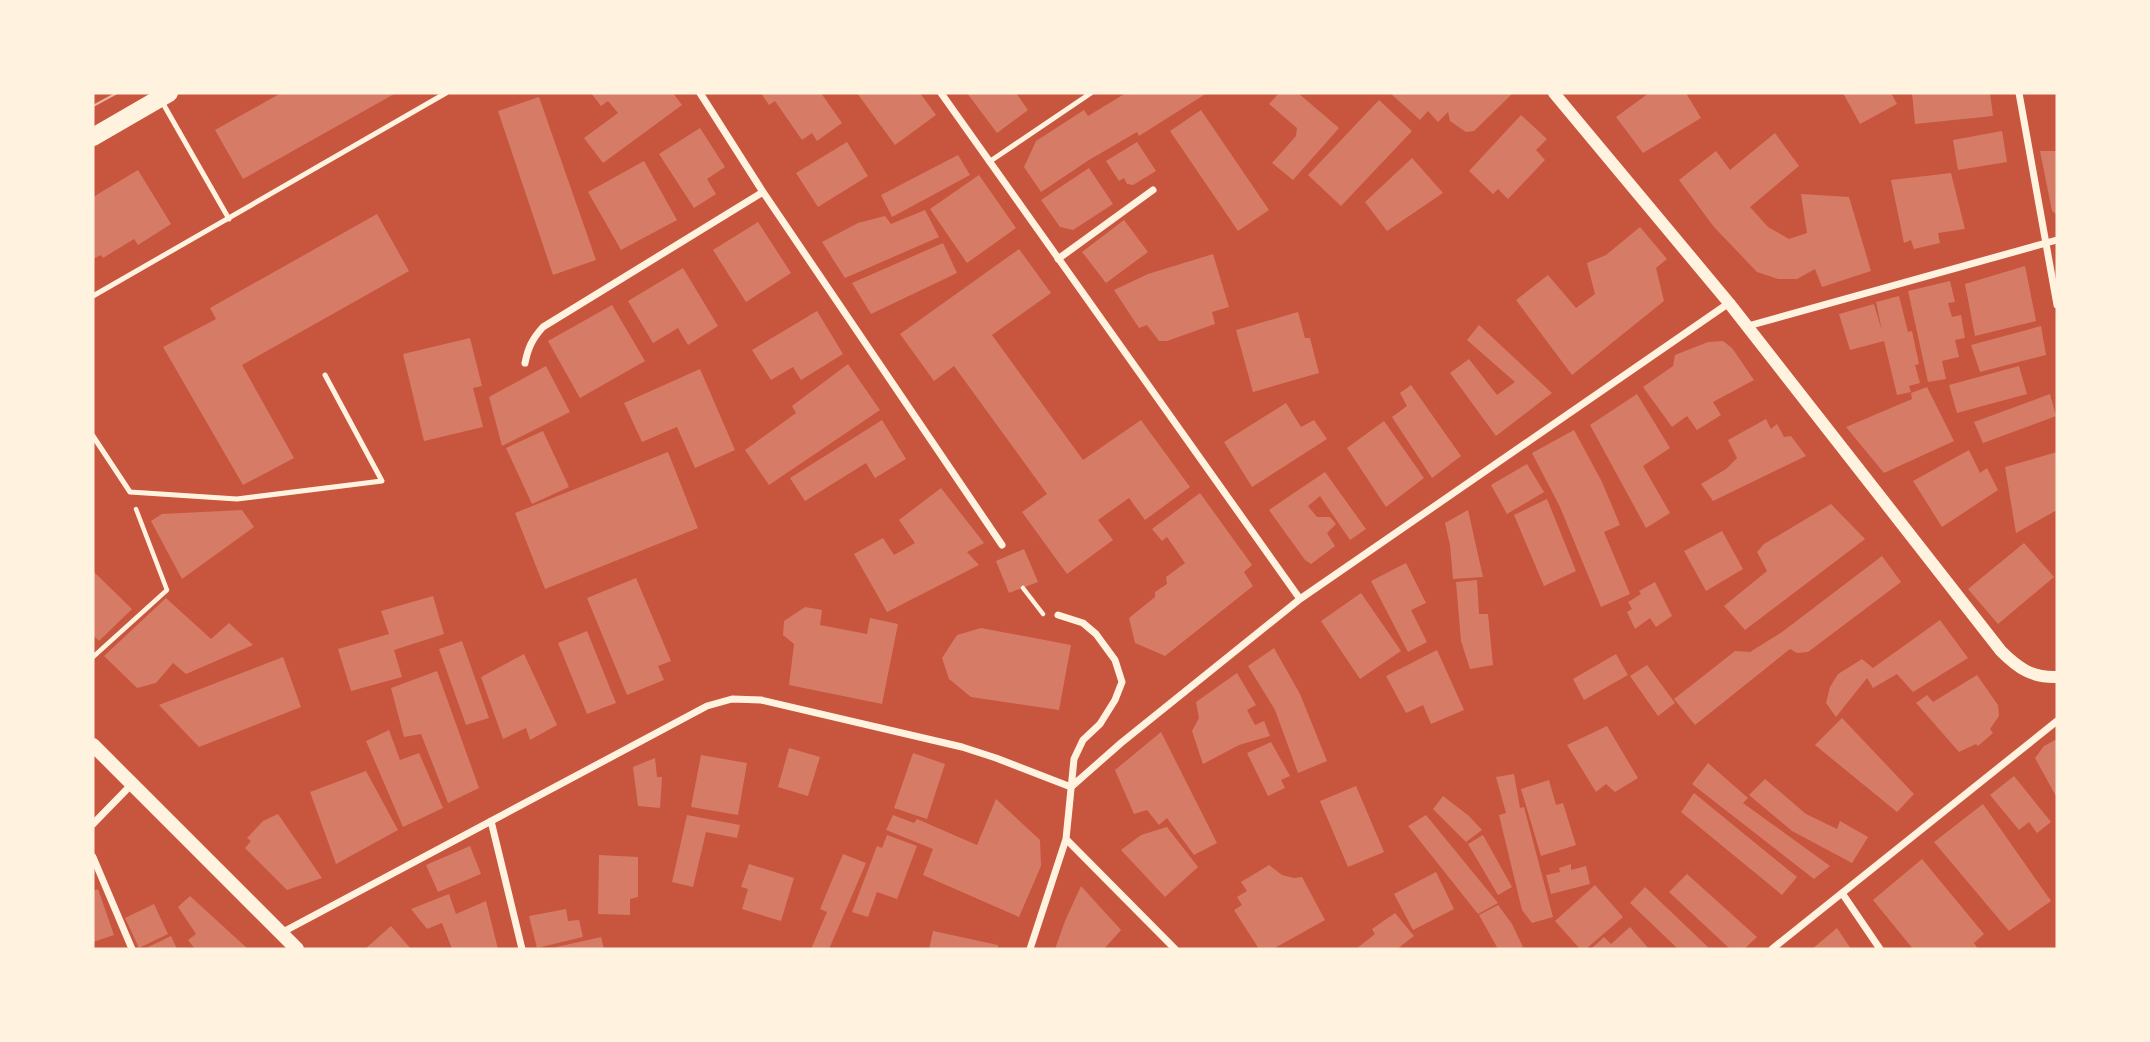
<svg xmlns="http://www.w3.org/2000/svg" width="2150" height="1042" font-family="Figtree,sans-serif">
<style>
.building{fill:#d67c66}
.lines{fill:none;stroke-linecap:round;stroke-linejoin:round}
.path{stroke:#fff3e0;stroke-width:4.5}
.service{stroke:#fff3e0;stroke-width:5}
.minor{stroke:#fff3e0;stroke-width:7}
.tertiary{stroke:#fff3e0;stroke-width:12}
.secondary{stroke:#fff3e0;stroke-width:14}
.primary{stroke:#fff3e0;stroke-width:18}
.tram{stroke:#e9b49f;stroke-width:2}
</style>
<rect width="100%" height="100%" fill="#c8553d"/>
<path class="building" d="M281 93H396L243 179 215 130Z
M591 93H673L682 105 603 163 584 138 618 113 608 101 601 106Z
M761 93H821L842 123 817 141 812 133 802 140 775 101 769 105Z
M857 93H920L936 115 895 145Z
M967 93H1016L1028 110 997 133Z
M1126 93H1207L1139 136 1137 132 1089 160 1041 192 1024 167 1036 141 1084 110 1088 116Z
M1279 93H1298L1339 128 1293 180 1272 163 1296 136 1297 128 1269 104Z
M1390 93H1513L1474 131 1466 132 1450 121 1448 112 1438 122 1428 111 1420 120Z
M1649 93H1686L1701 118 1643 153 1616 117Z
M1843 93H1891L1897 104 1860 124Z
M1912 93H1990L1993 116 1915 124Z
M539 97 596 260 553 275 498 111Z
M1379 100 1412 131 1341 206 1308 175Z
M1201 110 1269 210 1238 231 1170 131Z
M1521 115 1547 139 1536 150 1545 160 1508 199 1498 189 1493 194 1469 171Z
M700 128 725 167 707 179 716 194 694 208 659 154Z
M2002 131 2007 162 1958 170 1953 140Z
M1775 133 1799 166 1750 207 1768 227 1789 239 1807 233 1801 194 1849 197 1871 271 1822 287 1815 269 1797 279H1778L1757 272 1714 227 1679 180 1716 151 1730 170Z
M847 142 868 176 818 207 796 173Z
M1137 142 1156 171 1133 185 1127 184 1124 178 1119 181 1106 161Z
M2040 151H2057V215L2052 211Z
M958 155 970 175 892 217 881 195Z
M1412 158 1443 193 1387 231 1365 202Z
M644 161 677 220 621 250 588 192Z
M1089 168 1113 204 1073 230 1060 227 1041 200Z
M138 170 171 224 138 245 134 239 103 258 101 255 93 259V197Z
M1951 173 1965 229 1938 233 1940 243 1914 249 1911 240 1904 243 1891 180Z
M979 175 1016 228 967 263 930 209Z
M925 210 939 237 845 278 822 242 858 223 885 216 891 224Z
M377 214 409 271 242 365 294 458 243 485 163 347 216 319 210 308Z
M1124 220 1148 252 1106 283 1082 252Z
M758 222 791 273 746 302 713 250Z
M1640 227 1667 259 1656 268 1664 301 1572 375 1516 300 1548 275 1576 308 1595 294 1587 263 1606 255Z
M943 243 957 273 871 314 852 283Z
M1019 249 1051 293 992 335 1083 460 1141 420 1190 487 1145 520 1129 498 1098 520 1113 540 1067 574 1022 512 1047 494 954 366 934 381 900 334Z
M1213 254 1229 307 1212 312 1215 324 1167 341H1159L1147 325 1139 328 1114 290 1148 274Z
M2025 266 2036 321 1975 336 1965 284Z
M683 268 718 326 688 345 678 328 653 343 628 301Z
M1950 281 1955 302 1948 303 1952 317 1961 315 1965 338 1955 340 1959 357 1942 361 1946 379 1928 382 1908 291Z
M1899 296 1908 332 1912 331 1919 364 1915 365 1920 383 1909 386 1911 392 1897 395 1884 341 1850 350 1839 314 1874 304 1882 331 1876 302Z
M612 305 645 361 580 398 548 341Z
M817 311 843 354 801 380 793 367 771 380 752 350Z
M1298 312 1305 338H1310L1319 373 1253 392 1236 330Z
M1479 325 1552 393 1496 436 1450 373 1469 359 1497 395 1515 382 1467 340Z
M2041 326 2046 355 1980 372 1971 345Z
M470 338 482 386 473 388 483 427 424 441 403 354Z
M1723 341 1732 348 1754 380 1713 402 1721 415 1697 430 1687 416 1672 427 1643 387 1673 366 1675 355 1708 342Z
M848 364 880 410 769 485 745 450 796 413 792 406Z
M546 366 570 412 502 446 489 397Z
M2019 366 2027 394 1957 413 1949 385Z
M700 369 735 450 695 468 677 427 642 442 624 403Z
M1411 385 1461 456 1432 478 1392 417 1407 406 1400 393Z
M1927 387 1954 441 1884 473 1846 427 1912 399 1911 393Z
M1637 394 1670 448 1643 466 1670 513 1646 528 1590 425Z
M2050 394 2056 416 1983 443 1974 422Z
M1286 403 1301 427 1314 420 1327 439 1252 487 1224 442Z
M1766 419 1771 429 1777 424 1784 437 1791 436 1806 456 1713 501 1701 484 1726 469 1737 458 1728 440Z
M882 420 906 459 875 478 866 463 805 501 790 478Z
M1384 421 1424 478 1386 507 1347 448Z
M1574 430 1602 482 1620 525 1604 532 1630 594 1601 607 1560 507 1532 453Z
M543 431 569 487 532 504 506 448Z
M1969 450 1980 473 1987 468 1998 490 1942 527 1913 481Z
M668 452 698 528 545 589 515 513Z
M2057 452V510L2016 533 2005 467Z
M1527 464 1544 492 1507 514 1491 485Z
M1325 472 1366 529 1350 540 1320 496 1308 506 1317 517H1330L1336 524 1327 533 1335 546 1311 564 1305 560 1269 510Z
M941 488 984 543 967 552 979 565 887 612 854 554 883 538 894 555 915 543 899 520Z
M1200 493 1252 565 1244 572 1253 586 1165 656 1135 643 1129 618 1155 597V592L1167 584 1166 577 1185 563 1167 537 1162 541 1152 529Z
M1547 499 1576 571 1544 586 1514 515Z
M1831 504 1865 539 1745 630 1724 606 1767 571 1757 552 1764 544Z
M242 510 254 527 182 579 151 521 162 514Z
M1468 510 1483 577 1453 579 1450 545 1445 523Z
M1722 531 1743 569 1706 591 1684 551Z
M2024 543 2054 577 1998 624 1968 589Z
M1024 549 1038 582 1009 593 996 561Z
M1882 556 1901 582 1808 652 1797 653 1790 649 1695 725 1674 699 1735 651 1750 652 1782 632Z
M1406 563 1426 603 1411 610 1427 642 1408 652 1371 581Z
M93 571 132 609 99 641 93 635Z
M636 578 671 661 658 666 664 680 627 695 587 598Z
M1477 580 1479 614H1488L1493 665 1470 669 1461 641 1456 582Z
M1655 582 1672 616 1656 627 1650 618 1635 629 1627 612 1632 609 1628 602 1641 594 1639 591Z
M1361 593 1401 651 1360 679 1321 621Z
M433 596 444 634 394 650 402 677 351 691 338 649 389 634 381 611Z
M166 598 211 639 229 623 253 645 186 674 173 663 156 683 137 688 104 656Z
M805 607 822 610 820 625 867 634 870 618 898 624 882 704 789 685 794 644 783 635 784 621Z
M1940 620 1968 658 1913 692 1897 674 1873 688 1867 678 1836 717 1826 703 1830 687 1838 674 1862 659 1873 668Z
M981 628 1071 645 1059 710 971 697 949 679 942 658 957 635Z
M587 631 616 703 587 714 558 643Z
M462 641 489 718 466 725 439 649Z
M1274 648 1300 694 1327 761 1298 773 1275 710 1248 666Z
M1437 650 1464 710 1431 724 1423 705 1406 713 1386 676Z
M524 654 557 725 530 740 526 728 503 739 481 677Z
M1616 654 1628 675 1584 700 1573 679Z
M283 657 301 707 199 747 159 705Z
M1647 665 1675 703 1658 716 1630 676Z
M437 671 479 788 448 803 421 734 404 737 391 688Z
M1237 673 1256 705 1247 710 1255 725 1264 721 1270 736 1239 745 1203 764 1192 731 1199 718 1196 702Z
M1977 675 1998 705 1999 716 1990 729 1993 733 1978 746 1976 744 1959 752 1916 703 1927 695 1933 702Z
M1842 718 1914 794 1897 812 1815 745Z
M1607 726 1638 778 1615 792 1606 784 1596 792 1567 745Z
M389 730 400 760 419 753 443 808 403 827 366 741Z
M1161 732 1217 843 1194 855 1167 818 1159 825 1147 810 1134 814 1115 770Z
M2057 739V798L2035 758 2044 746Z
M1271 742 1290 776 1281 780 1285 788 1268 796 1247 753Z
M789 748 820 757 808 796 778 787Z
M913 753 945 764 927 819 894 808Z
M701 755 747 763 738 815 691 807Z
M655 758 657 777H662L660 808 638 806 633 767Z
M1708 763 1748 798 1743 803 1830 866 1814 879 1692 784Z
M366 771 398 830 336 864 310 792Z
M1514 774 1520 808 1524 807 1553 917 1532 923 1522 910 1499 815 1506 813 1496 777Z
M2014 776 2051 822 2037 833 2029 822 2019 830 1990 795Z
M1765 779 1806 814 1837 829 1840 821 1868 837 1852 863 1792 831 1749 795Z
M1549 780 1556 805 1563 803 1576 845 1541 856 1521 789Z
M1356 786 1384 852 1348 867 1320 801Z
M1694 793 1797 877 1782 895 1681 812Z
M1443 796 1469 816 1482 830 1466 842 1433 809Z
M996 799 1040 840 1041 866 1019 917 923 875 933 849 886 830 893 815 914 823 917 819 977 845Z
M1983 804 2051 901 2009 931 1934 842Z
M278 814 322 878 287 890 245 848 251 841 247 838 263 821Z
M687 815 740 825 737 838 706 832 693 887 672 882Z
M1426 815 1498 903 1478 914 1408 826Z
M1167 827 1198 867 1165 897 1121 850 1141 835Z
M887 835 917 846 897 899 877 892 868 917 852 912 877 846 882 848Z
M1483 835 1512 887 1498 895 1468 844Z
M470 846 481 874 438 892 426 865Z
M843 854 866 863 829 949H811L827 912 820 909Z
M599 855 638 857V897L630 899V915L598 914Z
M1922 859 1984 934 1974 943 1978 949H1913L1873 900Z
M749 864 794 878 781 921 742 909 748 889 741 887Z
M1571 864V870L1586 866 1590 884 1551 894 1546 875 1560 872 1559 868Z
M1269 865 1282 875 1294 878 1302 877 1325 920 1273 949H1259L1234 910 1242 905 1237 897 1247 891 1241 882Z
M1436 872 1454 909 1413 930 1394 894Z
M1687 874 1757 937 1744 949H1730L1669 892Z
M1595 885 1623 917 1586 949H1580L1555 921Z
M1081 886 1121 930 1104 949H1055L1065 921Z
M1645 887 1710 949H1678L1630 903Z
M98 889 114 935 93 942V891Z
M449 894 456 914 486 901 498 949H452L442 923 427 929 411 909Z
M190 896 248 949H195L188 940 196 934 178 907Z
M154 904 168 934 139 948 125 918Z
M1498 905 1512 924 1523 947 1519 949H1498L1479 915Z
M566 909 568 921 579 920 583 937 537 948 529 916Z
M1395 913 1414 936 1397 949H1356L1375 934 1372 929Z
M391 926 411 949H365Z
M1630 927 1649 949H1591L1604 937 1611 944Z
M1837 928 1851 949H1812Z
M933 931 998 945V949H929Z
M171 936 177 949H144Z
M601 937 604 949H552V948Z"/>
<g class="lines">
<path class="path" d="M1023 588 1043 614
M93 657 167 590 136 509"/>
<path class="service" d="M161 100 229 219
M989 162 1091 93
M93 296 446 93
M93 436 130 492 237 499 382 481 325 375"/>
<path class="minor" d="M700 93 763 192 1002 545
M941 93 1300 599
M2019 93 2057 305
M1058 259 1153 190
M1748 326 2057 240
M525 363C528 348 532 339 543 327L763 192
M1071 787 1121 743 1300 599 1729 303
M491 821 522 949
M93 824 131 785
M1066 839 1175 949
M93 857 132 949
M1842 893 1880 949
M281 933 707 706 732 699 761 700 962 747 996 758 1071 787
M1030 949 1066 839 1074 759 1083 740 1100 724 1115 700 1122 682 1115 660 1096 634 1083 623 1058 615
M1772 949 2057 721"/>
<path class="tertiary" d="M1554 93 1729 303 2001 651C2018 668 2032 678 2057 677"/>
<path class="secondary" d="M93 745 297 949"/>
<path class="primary" d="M93 137 169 93"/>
<path class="tram" d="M93 106 117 93"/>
</g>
<rect width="2150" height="1042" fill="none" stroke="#fff3e0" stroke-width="189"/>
</svg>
